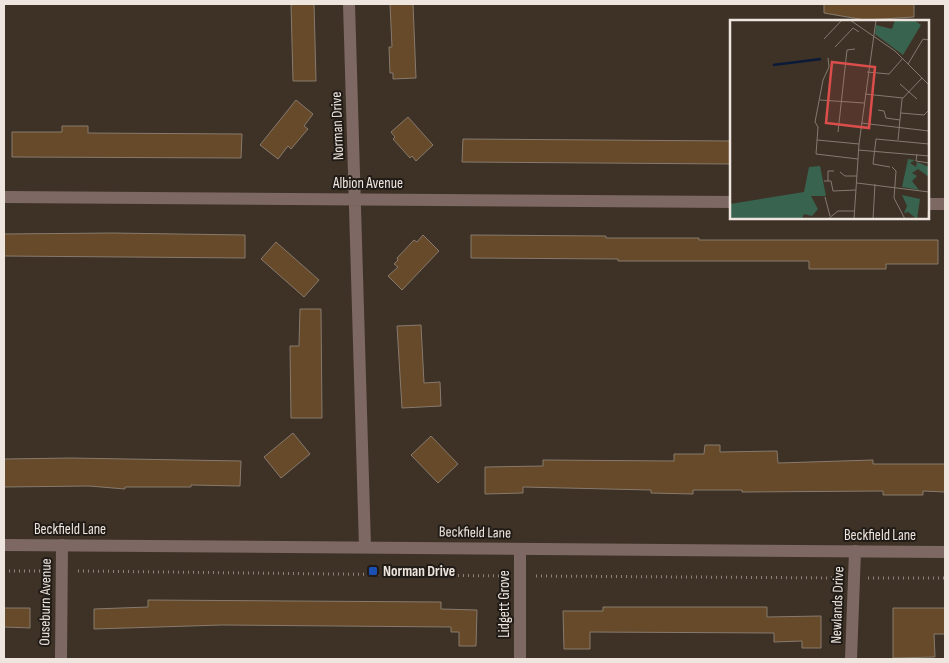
<svg xmlns="http://www.w3.org/2000/svg" width="949" height="663" font-family="'Sofia Sans Condensed',sans-serif">
<style>
.building{fill:#664a29;stroke:#877a6d}
.lines{fill:none;stroke-linecap:round;stroke-linejoin:round}
.path{stroke:#8e847b;stroke-width:3;stroke-dasharray:1 4;stroke-linecap:butt}
.minor{stroke:#7d6864;stroke-width:12}
.tertiary{stroke:#7d6864;stroke-width:12}
.transit-dot{fill:#1a4fb4;stroke:#201b16;stroke-width:2}
.labels{text-anchor:middle;stroke-width:4;stroke-linejoin:round;paint-order:stroke}
.street-label{font-size:15px;fill:#ede5de;stroke:#201b16}
.poi-label{font-size:15px;font-weight:bold;fill:#ede5de;stroke:#201b16;text-anchor:start}
.inset-river{fill:none;stroke:#0b1a38;stroke-width:2.5}
.inset-road{fill:none;stroke:#847a70;stroke-width:1}
.view{fill:#db4e4c;fill-opacity:0.15;stroke:#db4e4c;stroke-width:2.5}
.inset-edge{fill:none;stroke:#ede5de;stroke-width:2.5}
</style>
<rect width="100%" height="100%" fill="#3e3227"/>
<path class="building" d="M291 4H314L316 81H293Z
M390 4H413L416 78 393 79V73H390L389 47H392Z
M824 4H914V17L865 20 824 13Z
M296 100 313 114 304 126 308 129 291 149 288 146 278 159 260 145Z
M408 117 433 145 416 161 412 156 410 158 393 139 395 137 391 132Z
M62 126H88V133L242 134 241 158 12 157V132H62Z
M463 139 732 141V164L462 162Z
M112 233 245 235V258L4 256V234Z
M423 235 439 251 402 290 388 276 398 267 394 264 398 260 397 258 414 240 417 242Z
M471 235 606 236V238H699V240H938V264H886V269H809V261H618V259L471 258Z
M276 242 319 280 304 297 261 259Z
M300 309H321L322 418H291L290 346H299Z
M421 325 424 383 440 382 441 406 402 408 397 326Z
M293 433 310 454 281 478 264 457Z
M431 436 458 464 438 483 411 455Z
M705 445H720V452L777 451 778 463 873 460V464H945V492L923 491V495H883V491L742 492V490H693V494L651 493V490L523 487V493L485 494V467L543 466V460L674 461V454H704Z
M71 458 241 461 240 486 191 485V487H125V489L89 486 4 487V459Z
M148 600 441 602V609L477 610 476 646H459V632H451V627L222 625 94 629V609L148 607Z
M603 607H767V617L821 616V648H802V641L774 642V633L590 632V649H564L563 611H603Z
M4 608H30V628L4 627Z
M893 608H945V634H934L935 657 893 658Z"/>
<g class="lines">
<path class="path" d="M4 571H47
M78 571 505 576
M536 576 840 578
M868 578H945"/>
<path class="minor" d="M349 4 365 547
M4 197 732 202
M928 204H945
M61 659 62 545
M520 659V549
M851 659 855 551"/>
<path class="tertiary" d="M4 545 945 552"/>
</g>
<rect class="transit-dot" x="368" y="566" width="10" height="10" rx="2.5"/>
<g class="labels">
<g class="street-label">
<text transform="translate(337 126) rotate(-92)" y="5">Norman Drive</text>
<text x="368" y="188">Albion Avenue</text>
<text x="70" y="534">Beckfield Lane</text>
<text transform="translate(475 532) rotate(1)" y="5">Beckfield Lane</text>
<text x="880" y="540">Beckfield Lane</text>
<text transform="translate(45 602) rotate(-89)" y="5">Ouseburn Avenue</text>
<text transform="translate(504 604) rotate(-90)" y="5">Lidgett Grove</text>
<text transform="translate(837 605) rotate(-88)" y="5">Newlands Drive</text>
</g>
<g class="poi-label">
<text x="383" y="576">Norman Drive</text>
</g>
</g>
<g transform="translate(730 20)">
<rect width="199" height="199" fill="#3e3227"/>
<path d="M165 0H184L191 5 173 35 145 14 146 5 162 9ZM178 139 185 140 180 143 186 147 187 142 199 147V157L188 149 182 153 187 156 182 161 189 170 172 167ZM90 146 96 176H81L88 189 82 196 74 194 72 199H0V184L74 172 79 147ZM172 175 190 179 187 199 178 192 174 193 177 186Z" fill="#38634f"/>
<path class="inset-river" d="M43 45 91 39"/>
<path class="inset-road" d="M120 0 165 31 199 65M94 19 112 0M105 27 123 8 129 12M98 38 99 47 93 60 85 102 88 107 86 134 128 139M178 44 193 19 199 20M137 52 159 54 173 38M170 64 187 79M135 74 173 78M90 80 134 83M148 90 154 91 156 98 170 100M171 93 194 95 199 90M131 103 199 111M108 112 117 30 125 29M87 120 129 124M168 120 172 79 192 58M128 130 199 136M187 134 186 141 199 143M160 147 143 144 146 119 199 124M162 147 166 151 164 178 175 199M110 152 115 156H127M94 161H101L103 171 126 170M98 161V151H104M127 163 199 172M95 177 100 196M98 199 108 191H124M124 199 129 124 146 0M143 199 145 164M198 199 199 180"/>
<path class="view" d="M102 42 145 47 139 108 96 103Z"/>
<rect width="199" height="199" class="inset-edge"/>
</g>
<rect width="949" height="663" fill="none" stroke="#ede5de" stroke-width="10"/>
</svg>
